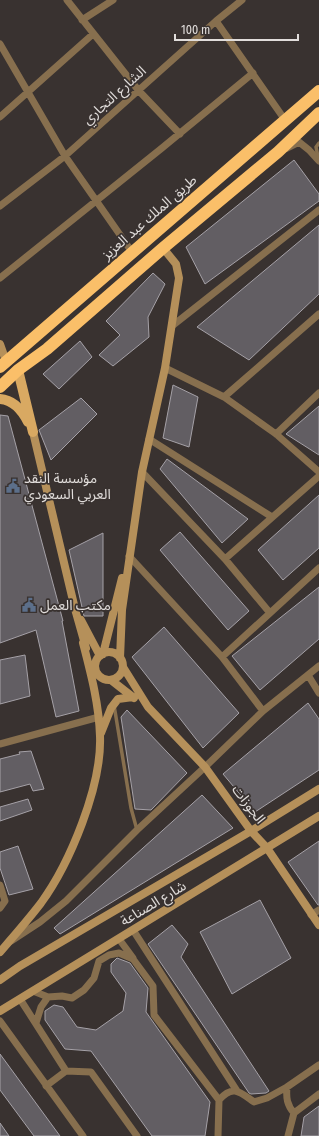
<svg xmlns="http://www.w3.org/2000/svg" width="319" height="1136" font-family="'Fira Sans Condensed','Noto Sans Arabic',sans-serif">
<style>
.building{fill:#625e63;stroke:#a5a1a7}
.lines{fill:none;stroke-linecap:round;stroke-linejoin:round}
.lane{stroke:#876f4e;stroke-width:3.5}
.street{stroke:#876f4e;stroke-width:7}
.secondary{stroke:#b5905a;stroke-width:8}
.primary{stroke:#d9a962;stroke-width:10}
.highway{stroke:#fabf69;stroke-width:12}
.labels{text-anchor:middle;stroke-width:3.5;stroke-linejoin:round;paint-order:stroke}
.street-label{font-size:14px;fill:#e1dddb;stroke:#393230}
.poi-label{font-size:14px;fill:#e1dddb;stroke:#393230;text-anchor:start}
</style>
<rect width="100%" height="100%" fill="#393230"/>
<path class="building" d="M294 160 319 194V201L205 284 186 247Z
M319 225V294L249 360 197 327Z
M153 273 165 284 148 317 149 337 113 366 99 355 120 335 106 321Z
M80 341 92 357 59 389 43 374Z
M173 385 198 397 189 447 163 438Z
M81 398 97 414 51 460 39 430Z
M319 406V455L286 434Z
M0 415 8 416 63 621H62L79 711 56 717 36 630 0 643Z
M167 459 248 519 222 543 160 469Z
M319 495V548L283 580 258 550Z
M180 532 249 611 228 630 160 550Z
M103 533V616H84L69 550Z
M319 587V639L260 690 232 656Z
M164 627 239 713 203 748 132 657Z
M25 655 30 696 0 704V660Z
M308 703 319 719V770L255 812 223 774Z
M127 710 187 773 151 810 135 809 121 717Z
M31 751 44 789 33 791 30 784 0 792V759L20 754 19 752Z
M202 795 233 828 60 934 54 928Z
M28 799 32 810 0 821V807Z
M319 841V905H318L288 862Z
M18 846 33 889 9 895 0 868V852Z
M260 900 291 958 232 994 200 932Z
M172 925 188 944 181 957 269 1091 266 1093 251 1094 249 1093 148 944Z
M117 958 130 963 148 988 146 1012 210 1102 205 1136H152L91 1051 65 1049 45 1020V1011L54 1005 63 1007 77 1027 96 1030 123 1011 126 993 111 972V964Z
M0 1054 60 1136H34L0 1090Z
M319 1106V1136H301L304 1117Z
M0 1123 9 1136H0Z"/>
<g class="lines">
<path class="lane" d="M318 157 316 147 319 143
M114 705 131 808 137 830"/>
<path class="street" d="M67 0 139 91 180 134
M82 20 113 0
M216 21 285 120
M0 44 65 156 132 252
M0 117 93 34
M287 148 299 142 309 150 319 161
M0 206 65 156 216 21 242 0
M0 278 162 148 253 73
M172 326 319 210
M165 368 224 397 276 434 319 472
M224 397 319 314
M276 434 319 393
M149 439 272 517
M142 472 225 559 270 613
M129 556 222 657 263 711
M225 559 319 476
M222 657 319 568
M308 675 319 693
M0 744 99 717
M0 885 5 901 0 908
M311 915 319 910
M133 930 237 1091
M119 939 133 958
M11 941 40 922 66 901 137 830 205 767 263 711 319 666
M33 991 48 997
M20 999 66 1071 91 1072 137 1136
M0 1021 83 1136
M36 1023 41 1007 48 997 62 996 72 998 84 990 94 978 99 961 109 955 119 953 133 959 153 986 154 1015 219 1100 218 1136
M46 1086 66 1071
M219 1100C233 1084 240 1092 254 1102L267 1098 287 1087
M294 1113C287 1105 286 1098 287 1087L319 1065
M288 1136 294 1113 319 1094"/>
<path class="secondary" d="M0 344 6 361
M33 432 75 609 86 648
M81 620 100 656
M95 666a14 14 0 1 1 28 0a14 14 0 1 1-28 0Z
M103 654 122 578
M120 658 122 610 142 472 165 368 179 278 176 264 163 248
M123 667 148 707 205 767 251 831 267 848 319 925
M111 680 134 698
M101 733 111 708 118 699 133 697
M0 952C14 936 28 920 41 903 70 863 102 786 100 736 99 704 91 674 83 643
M0 980 20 966 251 831 319 789
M0 1011 319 816"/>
<path class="primary" d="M18 370 33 432
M0 399C14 400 22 410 28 422"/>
<path class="highway" d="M0 367 319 91
M0 387 18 370 47 349 163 248 278 152 319 113"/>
</g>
<defs>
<symbol id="civic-bare" viewBox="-9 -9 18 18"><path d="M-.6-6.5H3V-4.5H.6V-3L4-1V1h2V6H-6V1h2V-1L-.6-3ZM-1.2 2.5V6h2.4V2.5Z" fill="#5c6f8a" stroke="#393230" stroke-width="2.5" paint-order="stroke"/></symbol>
</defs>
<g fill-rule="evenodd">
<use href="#civic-bare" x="3" y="476" width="20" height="20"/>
<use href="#civic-bare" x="19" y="595" width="20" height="20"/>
</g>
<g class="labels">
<g class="street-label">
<text transform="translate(114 95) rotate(-42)" y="5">الشارع التجاري</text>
<text transform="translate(149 217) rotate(-41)" y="5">طريق الملك عبد العزيز</text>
<text transform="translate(249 804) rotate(53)" y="5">الجوزات</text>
<text transform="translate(153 903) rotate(-31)" y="5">شارع الصناعة</text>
</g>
<g class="poi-label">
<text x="24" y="483">مؤسسة النقد<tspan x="24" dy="16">العربي السعودي</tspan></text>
<text x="40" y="610">مكتب العمل</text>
</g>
</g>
<path d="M175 34v6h123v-6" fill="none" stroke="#e1dddb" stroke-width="2"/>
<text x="181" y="34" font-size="12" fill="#e1dddb" stroke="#393230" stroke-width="3" paint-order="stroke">100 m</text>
</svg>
